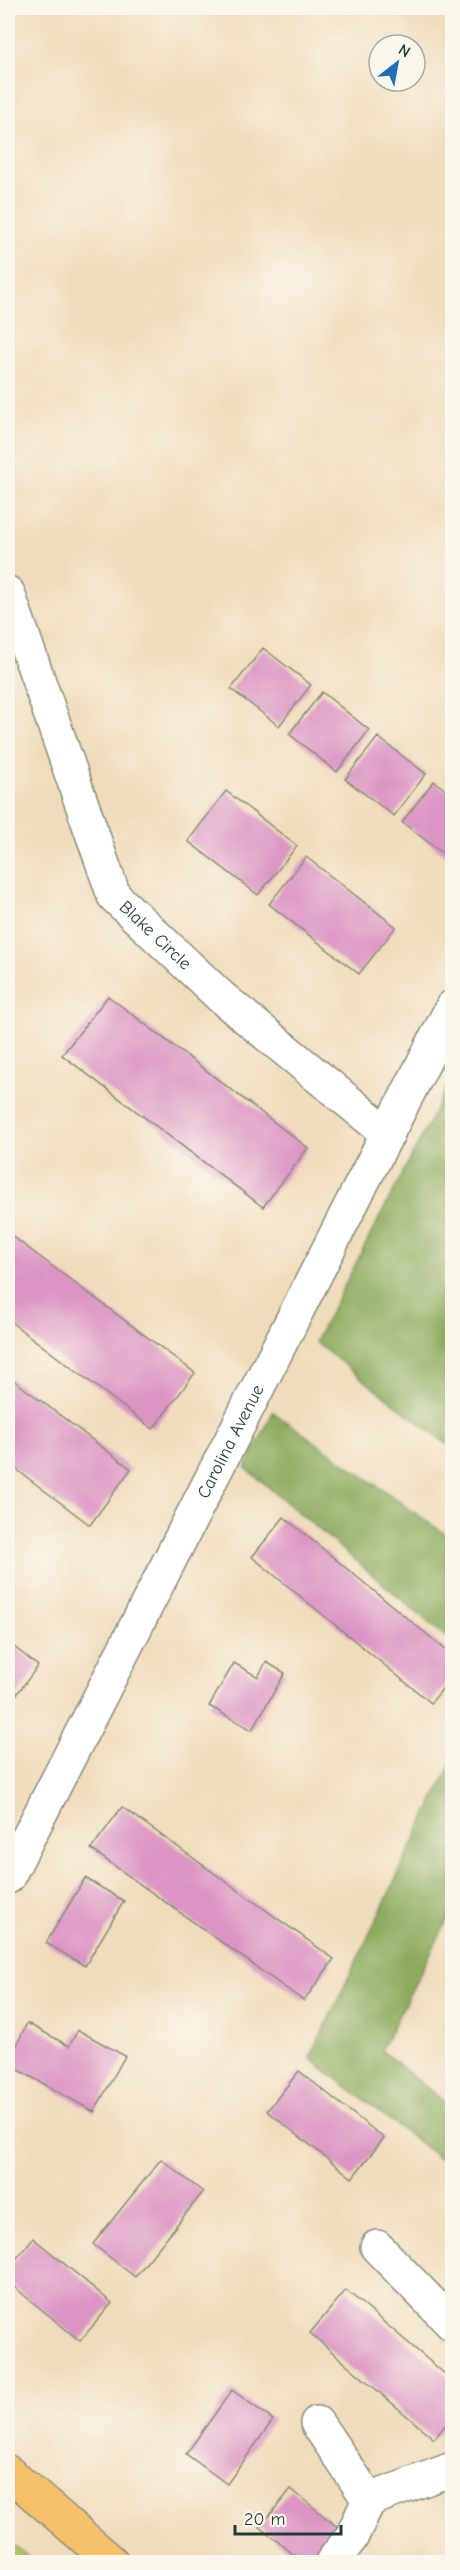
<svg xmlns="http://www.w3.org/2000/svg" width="460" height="2570" font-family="'Comic Neue',sans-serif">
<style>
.green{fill:#b3c76b;stroke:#698250;stroke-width:1.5}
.forest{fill:#8eac5f;stroke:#56744a;stroke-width:1.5}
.building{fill:#db94c3}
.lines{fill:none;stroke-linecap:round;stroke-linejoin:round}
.minor-casing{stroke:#888c78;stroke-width:36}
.major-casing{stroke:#888c78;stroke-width:36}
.minor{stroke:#fff;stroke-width:33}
.major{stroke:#f6c06b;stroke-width:33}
.labels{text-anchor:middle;stroke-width:4.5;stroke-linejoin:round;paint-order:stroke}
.street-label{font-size:18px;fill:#1f3d34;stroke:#fbf7ec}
</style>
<rect width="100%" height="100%" fill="#fbf7ec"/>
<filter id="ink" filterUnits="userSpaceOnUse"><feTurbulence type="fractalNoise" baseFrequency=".0167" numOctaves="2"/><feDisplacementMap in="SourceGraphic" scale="12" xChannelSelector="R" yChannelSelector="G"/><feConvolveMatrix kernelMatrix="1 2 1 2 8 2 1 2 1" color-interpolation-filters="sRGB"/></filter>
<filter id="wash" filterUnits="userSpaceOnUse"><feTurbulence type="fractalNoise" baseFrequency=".008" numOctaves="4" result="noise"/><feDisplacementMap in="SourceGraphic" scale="24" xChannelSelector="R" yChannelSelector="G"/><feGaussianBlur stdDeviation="1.35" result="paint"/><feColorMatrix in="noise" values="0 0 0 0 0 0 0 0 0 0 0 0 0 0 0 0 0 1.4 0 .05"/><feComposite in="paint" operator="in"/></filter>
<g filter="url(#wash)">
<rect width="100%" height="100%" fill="#f0dbbb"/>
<path class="green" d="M8 2541 34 2562H8Z"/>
<path class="forest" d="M452 1078V1448L315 1342Z
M273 1412 452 1539V1642L246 1468Z
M452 1762V1911L381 2050 452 2108V2168L310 2058Z"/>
<g id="blocks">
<path class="building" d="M263 648 311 685 279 726 231 689Z
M322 692 369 730 337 772 289 734Z
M378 737 426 774 394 816 345 779Z
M434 781 452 795V856L450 859 402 822Z
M226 791 297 846 258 895 188 841Z
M306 857 396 927 359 974 269 904Z
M108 996 308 1148 263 1207 62 1055Z
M8 1233 195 1373 153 1429 8 1320Z
M8 1376 131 1469 90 1525 8 1463Z
M284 1517 452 1655V1677L431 1703 252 1557Z
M8 1642 38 1666 8 1706Z
M266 1662 285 1673 252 1730 209 1706 234 1663 258 1677Z
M122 1807 334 1959 304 2001 91 1849Z
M85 1878 124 1901 85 1966 46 1943Z
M27 2023 69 2046 78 2030 125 2056 94 2112 8 2064Z
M299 2071 384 2138 352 2178 267 2111Z
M161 2159 203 2192 135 2277 93 2244Z
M33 2238 112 2303 80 2341 8 2282V2269Z
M346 2290 452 2380V2417L434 2439 310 2333Z
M232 2390 273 2420 227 2484 186 2454Z
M291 2489 347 2535 324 2562H303L260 2527Z"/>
</g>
</g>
<g filter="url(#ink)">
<use href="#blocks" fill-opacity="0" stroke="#888c78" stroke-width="1.5"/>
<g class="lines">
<defs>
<g id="minor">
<path id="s1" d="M8 593 114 896 221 997 388 1134"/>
<path id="s2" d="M8 1877 452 1007"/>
<path d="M377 2247 452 2324"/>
<path d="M317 2423 369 2500 351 2538 332 2562"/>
<path d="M369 2500 452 2469"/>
</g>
<path id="major" d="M8 2472 112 2562"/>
</defs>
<use href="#minor" class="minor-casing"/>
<use href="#major" class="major-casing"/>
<use href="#minor" class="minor"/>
<use href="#major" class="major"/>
</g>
</g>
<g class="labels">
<g class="street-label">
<text dy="6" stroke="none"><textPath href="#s1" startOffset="378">Blake Circle</textPath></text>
<text dy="6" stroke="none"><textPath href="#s2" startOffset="489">Carolina Avenue</textPath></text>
</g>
</g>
<rect width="460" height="2570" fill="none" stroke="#fbf7ec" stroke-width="30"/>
<g transform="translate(397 63) rotate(31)"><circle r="28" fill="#fbf7ec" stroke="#a3ada2" stroke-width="1.5"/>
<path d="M0-4.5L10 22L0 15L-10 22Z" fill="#1f6fb2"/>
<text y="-9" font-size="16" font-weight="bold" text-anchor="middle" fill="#1f3d34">N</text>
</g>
<path d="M235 2525v9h106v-9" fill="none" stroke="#1f3d34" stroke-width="3"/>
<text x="244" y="2525" font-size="18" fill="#1f3d34" stroke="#fbf7ec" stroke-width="4.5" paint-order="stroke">20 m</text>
</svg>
